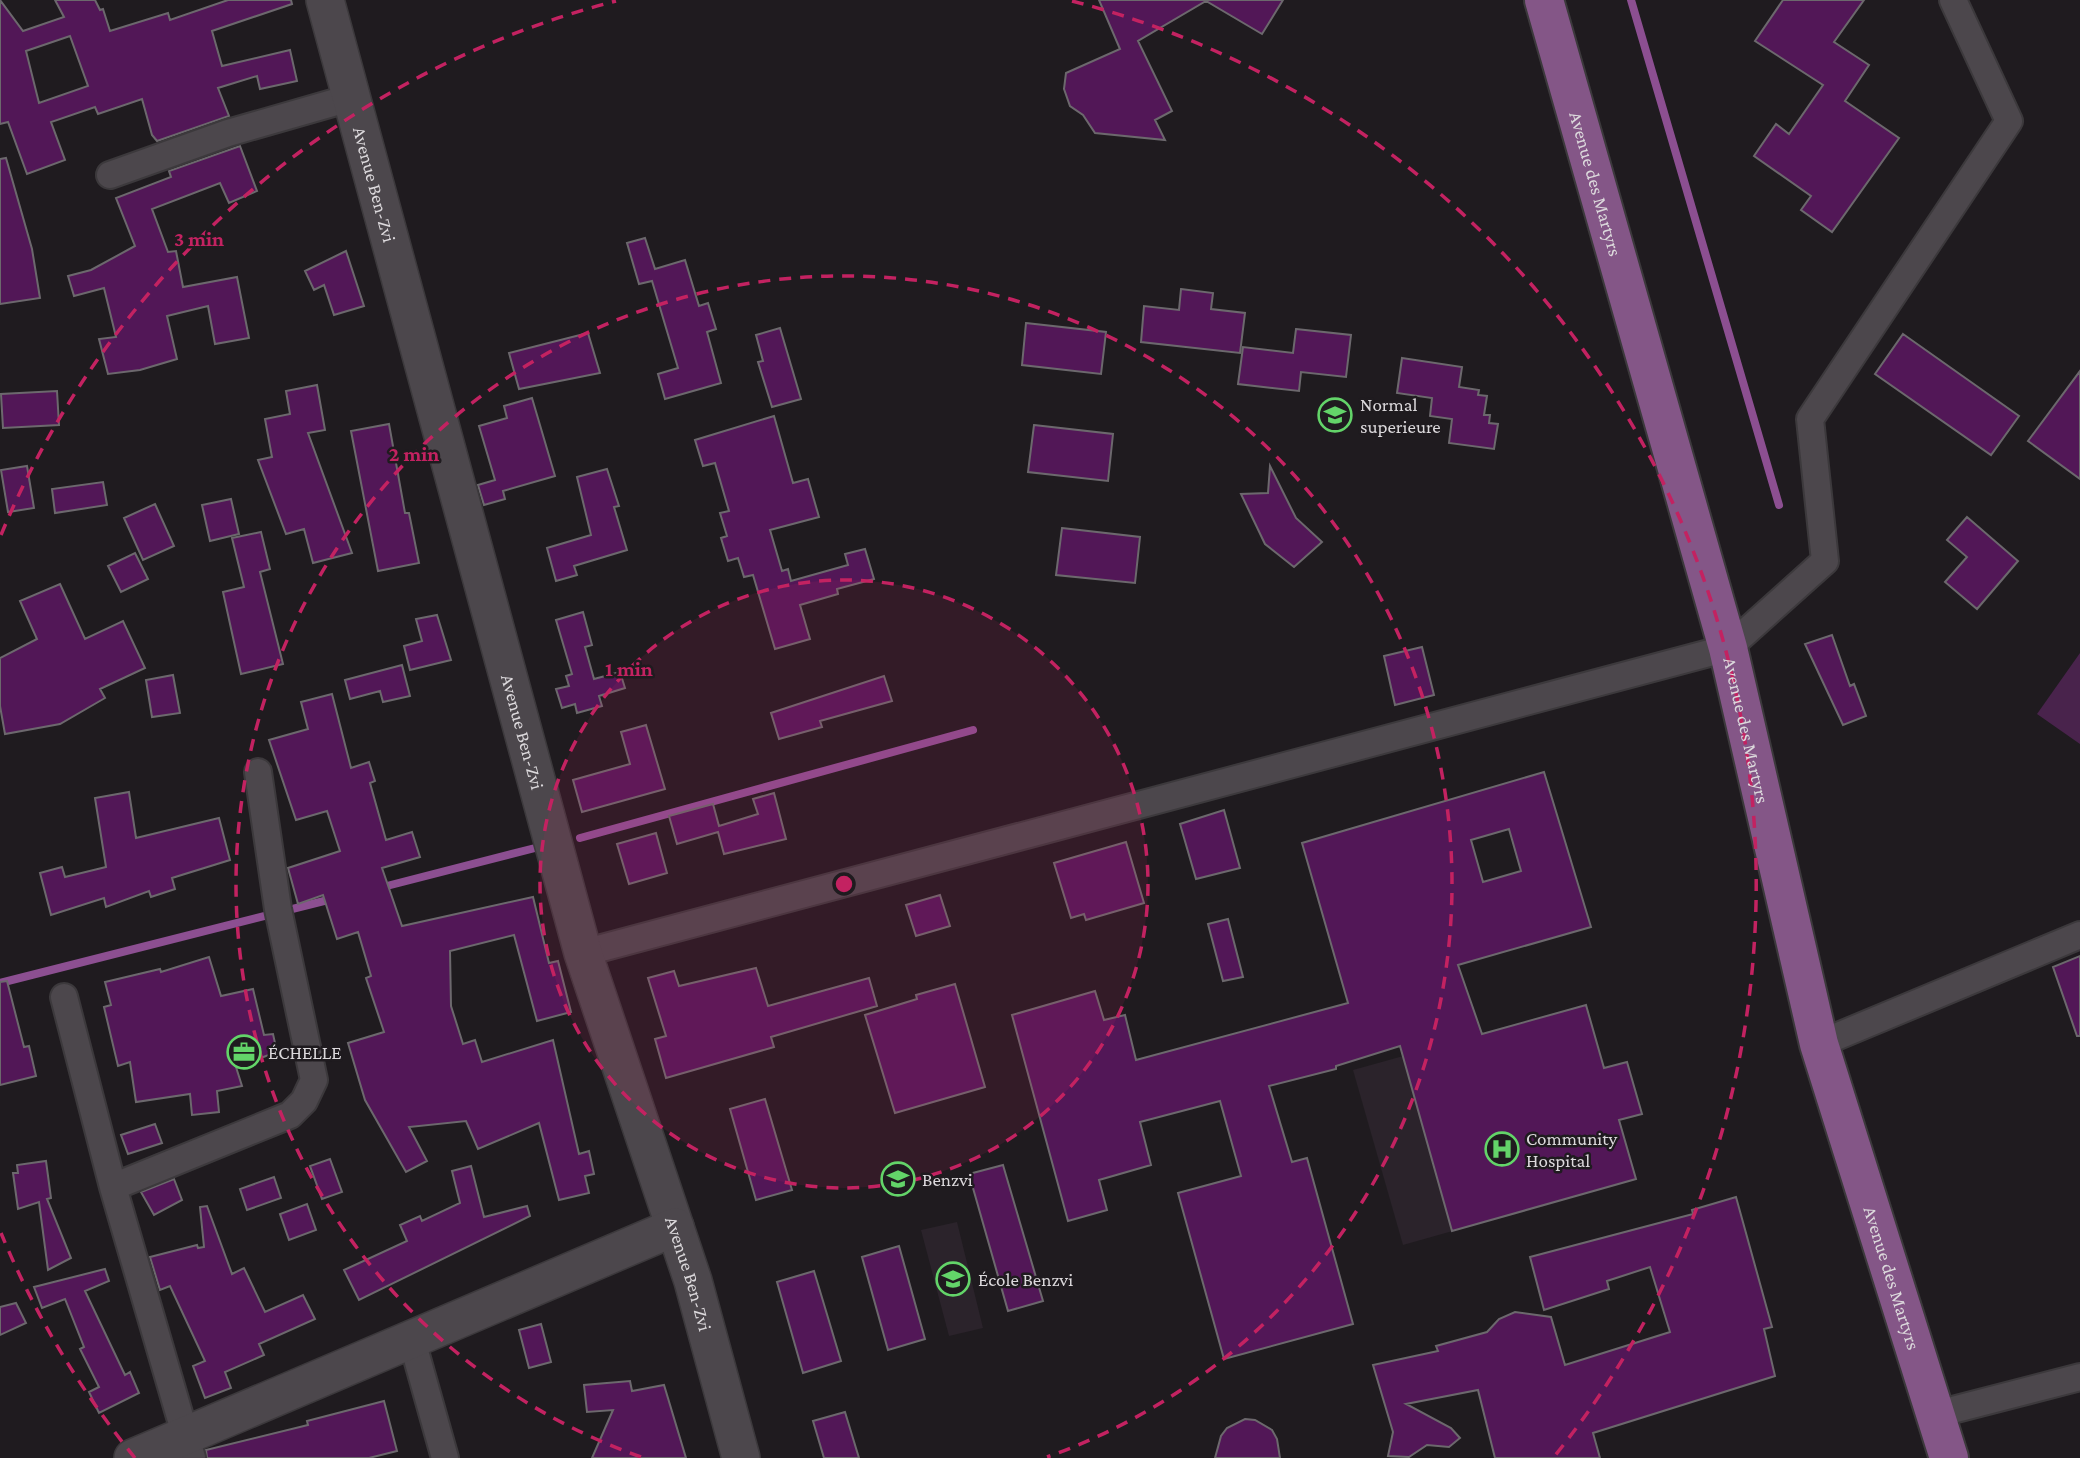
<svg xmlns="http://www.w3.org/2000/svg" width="2080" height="1458" font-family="'Crimson Pro',serif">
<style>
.built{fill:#2b232b}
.green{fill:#49234c}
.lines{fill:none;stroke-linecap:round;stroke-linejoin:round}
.stream{stroke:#8c4f91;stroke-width:8}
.building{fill:#521757;stroke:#6c686d;stroke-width:2;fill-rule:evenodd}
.street-casing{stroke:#3c393c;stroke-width:30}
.secondary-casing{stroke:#3c393c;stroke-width:40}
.primary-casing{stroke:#3c393c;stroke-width:42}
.street{stroke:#4c474c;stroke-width:26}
.secondary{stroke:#4c474c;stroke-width:37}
.primary{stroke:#845687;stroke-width:38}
.ring{fill:none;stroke:#c32261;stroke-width:3.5;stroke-dasharray:12 9}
.labels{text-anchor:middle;stroke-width:5;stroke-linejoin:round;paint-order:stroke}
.street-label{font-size:19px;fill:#dcd9dc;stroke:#1f1b1f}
.poi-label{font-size:19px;fill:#dcd9dc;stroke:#1f1b1f;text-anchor:start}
.centre{fill:#c32261;stroke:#1f1b1f;stroke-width:3.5}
.ring-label{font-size:21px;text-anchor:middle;font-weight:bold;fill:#c32261;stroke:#1f1b1f;stroke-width:5;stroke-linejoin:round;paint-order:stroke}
</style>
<rect width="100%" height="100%" fill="#1f1b1f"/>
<path class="built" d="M1586 1005 1604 1068 1627 1062 1642 1114 1619 1120 1636 1179 1403 1245 1353 1070Z
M957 1222 983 1328 949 1336 921 1230Z"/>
<path class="green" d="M2080 653V744L2037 714Z"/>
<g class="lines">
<path class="stream" d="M1631 0 1779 505
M580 838 973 730
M379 888 543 846
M0 983 332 899"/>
</g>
<path class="building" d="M0 0 23 31 64 17 55 0H95L100 10 103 9 110 31 168 13 170 20 228 0H291L292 4 212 31 222 66 290 50 297 81 260 89 257 76 218 88 229 116 157 141 152 135 142 99 98 114 95 107 51 122 65 160 27 174 8 122 0 124ZM70 36 88 86 39 103 26 51Z
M1099 0H1283L1262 34 1206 1 1138 41 1172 111 1155 120 1165 140 1095 133 1083 115 1070 106 1064 89 1066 73 1120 49Z
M1783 0H1864L1834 42 1869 65 1845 101 1899 138 1832 232 1801 210 1811 196 1754 156 1776 124 1789 134 1823 85 1755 41Z
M240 146 257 191 229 203 220 183 152 209 168 252 176 251 183 287 237 277 249 338 215 344 208 306 167 316 177 359 140 370 108 374 99 339 116 337 104 288 74 296 68 276 91 270 135 246 116 198 171 177 169 171Z
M6 158 32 249 40 298 0 304V159Z
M645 238 655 269 685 260 699 306 708 303 716 329 707 332 721 383 665 399 658 374 678 368 652 281 639 284 627 243Z
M346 251 364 306 334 315 324 285 314 290 305 271Z
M1181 289 1213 293 1211 309 1245 313 1240 353 1141 342 1144 306 1179 310Z
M1026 323 1106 332 1101 374 1022 365Z
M780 328 801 399 772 407 758 362 763 361 756 335Z
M1296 329 1351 335 1346 377 1301 372 1299 391 1238 384 1243 347 1293 353Z
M588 333 600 373 519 389 509 353Z
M1903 334 2019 416 1991 455 1875 374Z
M1402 358 1462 367 1459 387 1479 390 1478 395 1487 396 1484 415H1490L1489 423 1498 424 1494 449 1449 443 1452 419 1430 416 1432 398 1397 393Z
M2080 371V479L2028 441Z
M317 385 325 430 308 433 352 553 313 563 304 529 286 534 258 460 272 457 265 419 290 414 286 391Z
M57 391 59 425 3 428 1 394Z
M532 398 555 476 503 491 505 499 484 505 478 485 495 480 479 426 507 418 504 406Z
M774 416 793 483 808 479 819 517 770 530 782 571 788 569 791 581 848 565 845 554 865 549 874 579 837 589 838 594 800 605 810 639 775 649 753 575 744 577 738 558 728 561 721 538 727 536 720 513 729 511 715 463 703 466 695 440Z
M389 424 405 513H409L419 563 378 571 351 431Z
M1034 425 1113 434 1108 481 1028 472Z
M27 466 34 508 8 512 1 470Z
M1270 466 1296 518 1322 542 1294 567 1265 544 1241 494 1268 493Z
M607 469 619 506 614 507 627 550 574 566 577 575 556 581 547 548 591 535 577 477Z
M103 482 107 505 55 513 52 489Z
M231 499 239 534 210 541 202 505Z
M155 504 174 546 143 560 124 518Z
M1967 517 2018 561 1977 609 1945 582 1967 557 1947 540Z
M1062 528 1140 537 1135 583 1056 575Z
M261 532 270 569 260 572 283 664 241 674 223 592 244 587 232 538Z
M135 553 148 579 121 592 108 566Z
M60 584 85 639 123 621 145 668 100 689 105 698 60 724 5 734 0 706V658L37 639 20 601Z
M583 612 592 645 585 647 594 679 620 672 625 688 599 696 602 706 577 713 575 704 562 708 556 689 569 686 566 676 572 674 556 620Z
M437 615 451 660 410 670 404 646 422 641 416 619Z
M1832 635 1850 686 1854 684 1866 716 1843 725 1805 644Z
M1422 647 1434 695 1395 705 1384 656Z
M402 665 410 696 383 702 380 691 350 699 345 680Z
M173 675 180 713 152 717 146 680Z
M884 676 892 701 820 721 822 727 779 739 771 713Z
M332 694 351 768 369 762 375 781 370 783 386 840 412 832 420 857 382 868 402 926 533 897 549 963 558 961 571 1012 537 1021 514 935 450 951 451 1006 463 1044 475 1040 482 1062 553 1040 579 1154 589 1151 594 1174 585 1176 589 1193 559 1200 539 1123 478 1149 466 1121 409 1127 427 1161 406 1172 365 1100 348 1043 384 1032 366 978 371 976 358 932 337 939 323 895 298 904 288 868 340 851 327 811 296 820 269 740 308 729 301 702Z
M646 725 665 789 582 812 573 780 630 764 621 732Z
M1544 772 1591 927 1458 965 1482 1034 1586 1005 1604 1068 1627 1062 1642 1114 1619 1120 1636 1179 1452 1231 1400 1046 1336 1066V1069L1269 1086 1292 1162 1307 1158 1353 1324 1224 1359 1178 1193 1241 1176 1220 1101 1140 1122 1151 1165 1099 1180 1107 1210 1068 1221 1012 1015 1095 991 1104 1020 1125 1015 1136 1060 1348 1003 1302 843ZM1509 829 1521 871 1483 882 1471 840Z
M129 792 136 838 219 818 230 860 172 878 175 889 151 897 149 891 106 907 104 898 51 915 40 873 62 867 65 877 106 867 95 798Z
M774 793 786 839 724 854 718 832 677 844 669 816 713 804 719 826 758 814 753 799Z
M1224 810 1240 868 1196 879 1180 824Z
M656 833 667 873 629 884 617 844Z
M1126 842 1144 903 1086 920 1084 914 1071 918 1054 863Z
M940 895 950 926 916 936 906 905Z
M1228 919 1243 977 1223 981 1208 924Z
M2080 956V1036H2077L2053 967Z
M209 957 221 996 253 989 264 1035 273 1034 277 1052 236 1067 242 1086 217 1091 219 1112 192 1115 190 1094 136 1102 130 1062 118 1066 104 1007 111 1005 105 982 160 969 161 972Z
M756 968 768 1006 869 978 877 1006 771 1037 774 1047 666 1078 655 1039 666 1036 648 978 674 971 679 986Z
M7 981 24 1047 29 1046 36 1076 0 1085V982Z
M955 984 985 1087 895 1113 865 1015 917 999 916 995Z
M765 1099 792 1190 756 1200 730 1109Z
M155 1124 162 1143 128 1154 121 1135Z
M330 1159 342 1192 322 1199 310 1166Z
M46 1161 51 1198 47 1199 71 1258 48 1270 39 1202 18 1209 13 1173H18L17 1165Z
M1003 1165 1043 1301 1008 1311 969 1174Z
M471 1166 484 1217 527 1206 530 1216 359 1300 344 1270 407 1241 400 1225 420 1216 422 1221 460 1203 452 1171Z
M274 1177 281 1198 247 1210 240 1189Z
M174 1179 182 1200 154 1215 141 1192Z
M1736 1197 1772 1327 1764 1329 1775 1376 1593 1433 1600 1458H1495L1478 1390 1406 1404 1451 1428 1460 1438 1449 1447 1427 1445 1409 1457 1388 1456 1393 1432 1373 1365 1438 1351 1436 1346 1487 1332 1499 1319 1515 1312 1551 1317 1565 1365 1670 1332 1650 1267 1607 1281 1609 1289 1544 1310 1530 1257 1693 1214 1692 1210Z
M307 1204 316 1230 289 1240 280 1214Z
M207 1206 232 1274 244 1268 265 1312 303 1295 315 1319 259 1344 264 1355 225 1372 231 1388 205 1398 193 1366 205 1361 170 1286 160 1290 150 1257 197 1245 198 1248 204 1247 200 1207Z
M899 1246 925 1339 888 1350 862 1257Z
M105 1269 109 1281 85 1291 125 1375 130 1372 139 1393 99 1413 89 1392 99 1387 80 1349 84 1347 65 1299 42 1308 34 1287Z
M814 1271 841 1361 803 1373 777 1282Z
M16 1303 26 1323 0 1335V1307Z
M541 1324 551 1362 529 1368 519 1330Z
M630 1381 632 1391 664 1385 686 1458H592L613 1410 587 1412 584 1385Z
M384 1401 397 1451 369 1458H207L206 1450 308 1425 307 1421Z
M845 1412 859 1458H824L813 1421Z
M1245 1419 1255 1420 1272 1430 1277 1439 1280 1458H1215L1221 1436 1227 1428Z"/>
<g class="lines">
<defs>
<path id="street" d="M110 175 228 133 350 98
M583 953 1728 648 1825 561 1810 419 2009 121 1953 0
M64 997 113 1187 192 1458
M1819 1044 2080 935
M113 1187 290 1115 304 1101 314 1080 278 909 258 772
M411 1337 445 1458
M1937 1414 2080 1377"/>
<g id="secondary">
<path id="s1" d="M325 0 583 953 693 1281 741 1458"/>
<path d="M133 1458 675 1227"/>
</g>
<g id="primary">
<path id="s2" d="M1544 0 1728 648 1819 1044 1949 1458"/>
</g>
</defs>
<use href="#street" class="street-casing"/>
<use href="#secondary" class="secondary-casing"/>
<use href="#primary" class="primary-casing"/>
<use href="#street" class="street"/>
<use href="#secondary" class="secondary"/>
<use href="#primary" class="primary"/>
</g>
<circle cx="844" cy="884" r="304" fill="#c32261" fill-opacity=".12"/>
<g class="ring">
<circle cx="844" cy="884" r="304"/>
<path d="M641 1457A608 608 0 1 1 1047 1457"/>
<path d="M135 1458A912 912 0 0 1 1 1233M1 535A912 912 0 0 1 616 1M1072 1A912 912 0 0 1 1553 1458"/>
</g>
<defs>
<symbol id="school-ring" viewBox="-11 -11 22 22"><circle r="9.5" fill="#1f1b1f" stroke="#63d469" stroke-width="1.5"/><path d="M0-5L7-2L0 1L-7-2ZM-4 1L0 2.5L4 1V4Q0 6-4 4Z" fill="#63d469"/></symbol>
<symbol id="office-ring" viewBox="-11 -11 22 22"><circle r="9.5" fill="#1f1b1f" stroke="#63d469" stroke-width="1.5"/><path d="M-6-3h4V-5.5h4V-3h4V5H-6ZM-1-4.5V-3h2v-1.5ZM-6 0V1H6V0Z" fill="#63d469"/></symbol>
<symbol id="hospital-ring" viewBox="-11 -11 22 22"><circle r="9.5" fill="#1f1b1f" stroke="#63d469" stroke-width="1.5"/><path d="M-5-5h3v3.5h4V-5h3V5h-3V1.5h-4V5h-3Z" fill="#63d469"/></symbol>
</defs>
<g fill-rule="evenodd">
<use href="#school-ring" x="1316" y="396" width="38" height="38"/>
<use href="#office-ring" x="225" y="1033" width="38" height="38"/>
<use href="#hospital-ring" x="1483" y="1130" width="38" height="38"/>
<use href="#school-ring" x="879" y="1160" width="38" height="38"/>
<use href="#school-ring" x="934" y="1260" width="38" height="38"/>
</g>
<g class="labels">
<g class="street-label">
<text dy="7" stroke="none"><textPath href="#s2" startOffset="191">Avenue des Martyrs</textPath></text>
<text dy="7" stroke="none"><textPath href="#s1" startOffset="191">Avenue Ben-Zvi</textPath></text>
<text dy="7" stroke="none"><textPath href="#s2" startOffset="758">Avenue des Martyrs</textPath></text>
<text dy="7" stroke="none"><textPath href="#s1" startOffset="758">Avenue Ben-Zvi</textPath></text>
<text dy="7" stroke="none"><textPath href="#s1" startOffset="1325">Avenue Ben-Zvi</textPath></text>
<text dy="7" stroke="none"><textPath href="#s2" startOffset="1325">Avenue des Martyrs</textPath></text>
</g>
<g class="poi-label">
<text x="1360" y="411">Normal<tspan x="1360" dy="22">superieure</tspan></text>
<text x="268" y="1059">ÉCHELLE</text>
<text x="1526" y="1145">Community<tspan x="1526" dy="22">Hospital</tspan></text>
<text x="922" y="1186">Benzvi</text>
<text x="978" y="1286">École Benzvi</text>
</g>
</g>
<circle cx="844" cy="884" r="10" class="centre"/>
<g class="ring-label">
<text x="199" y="246">3 min</text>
<text x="414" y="461">2 min</text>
<text x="629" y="676">1 min</text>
</g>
</svg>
